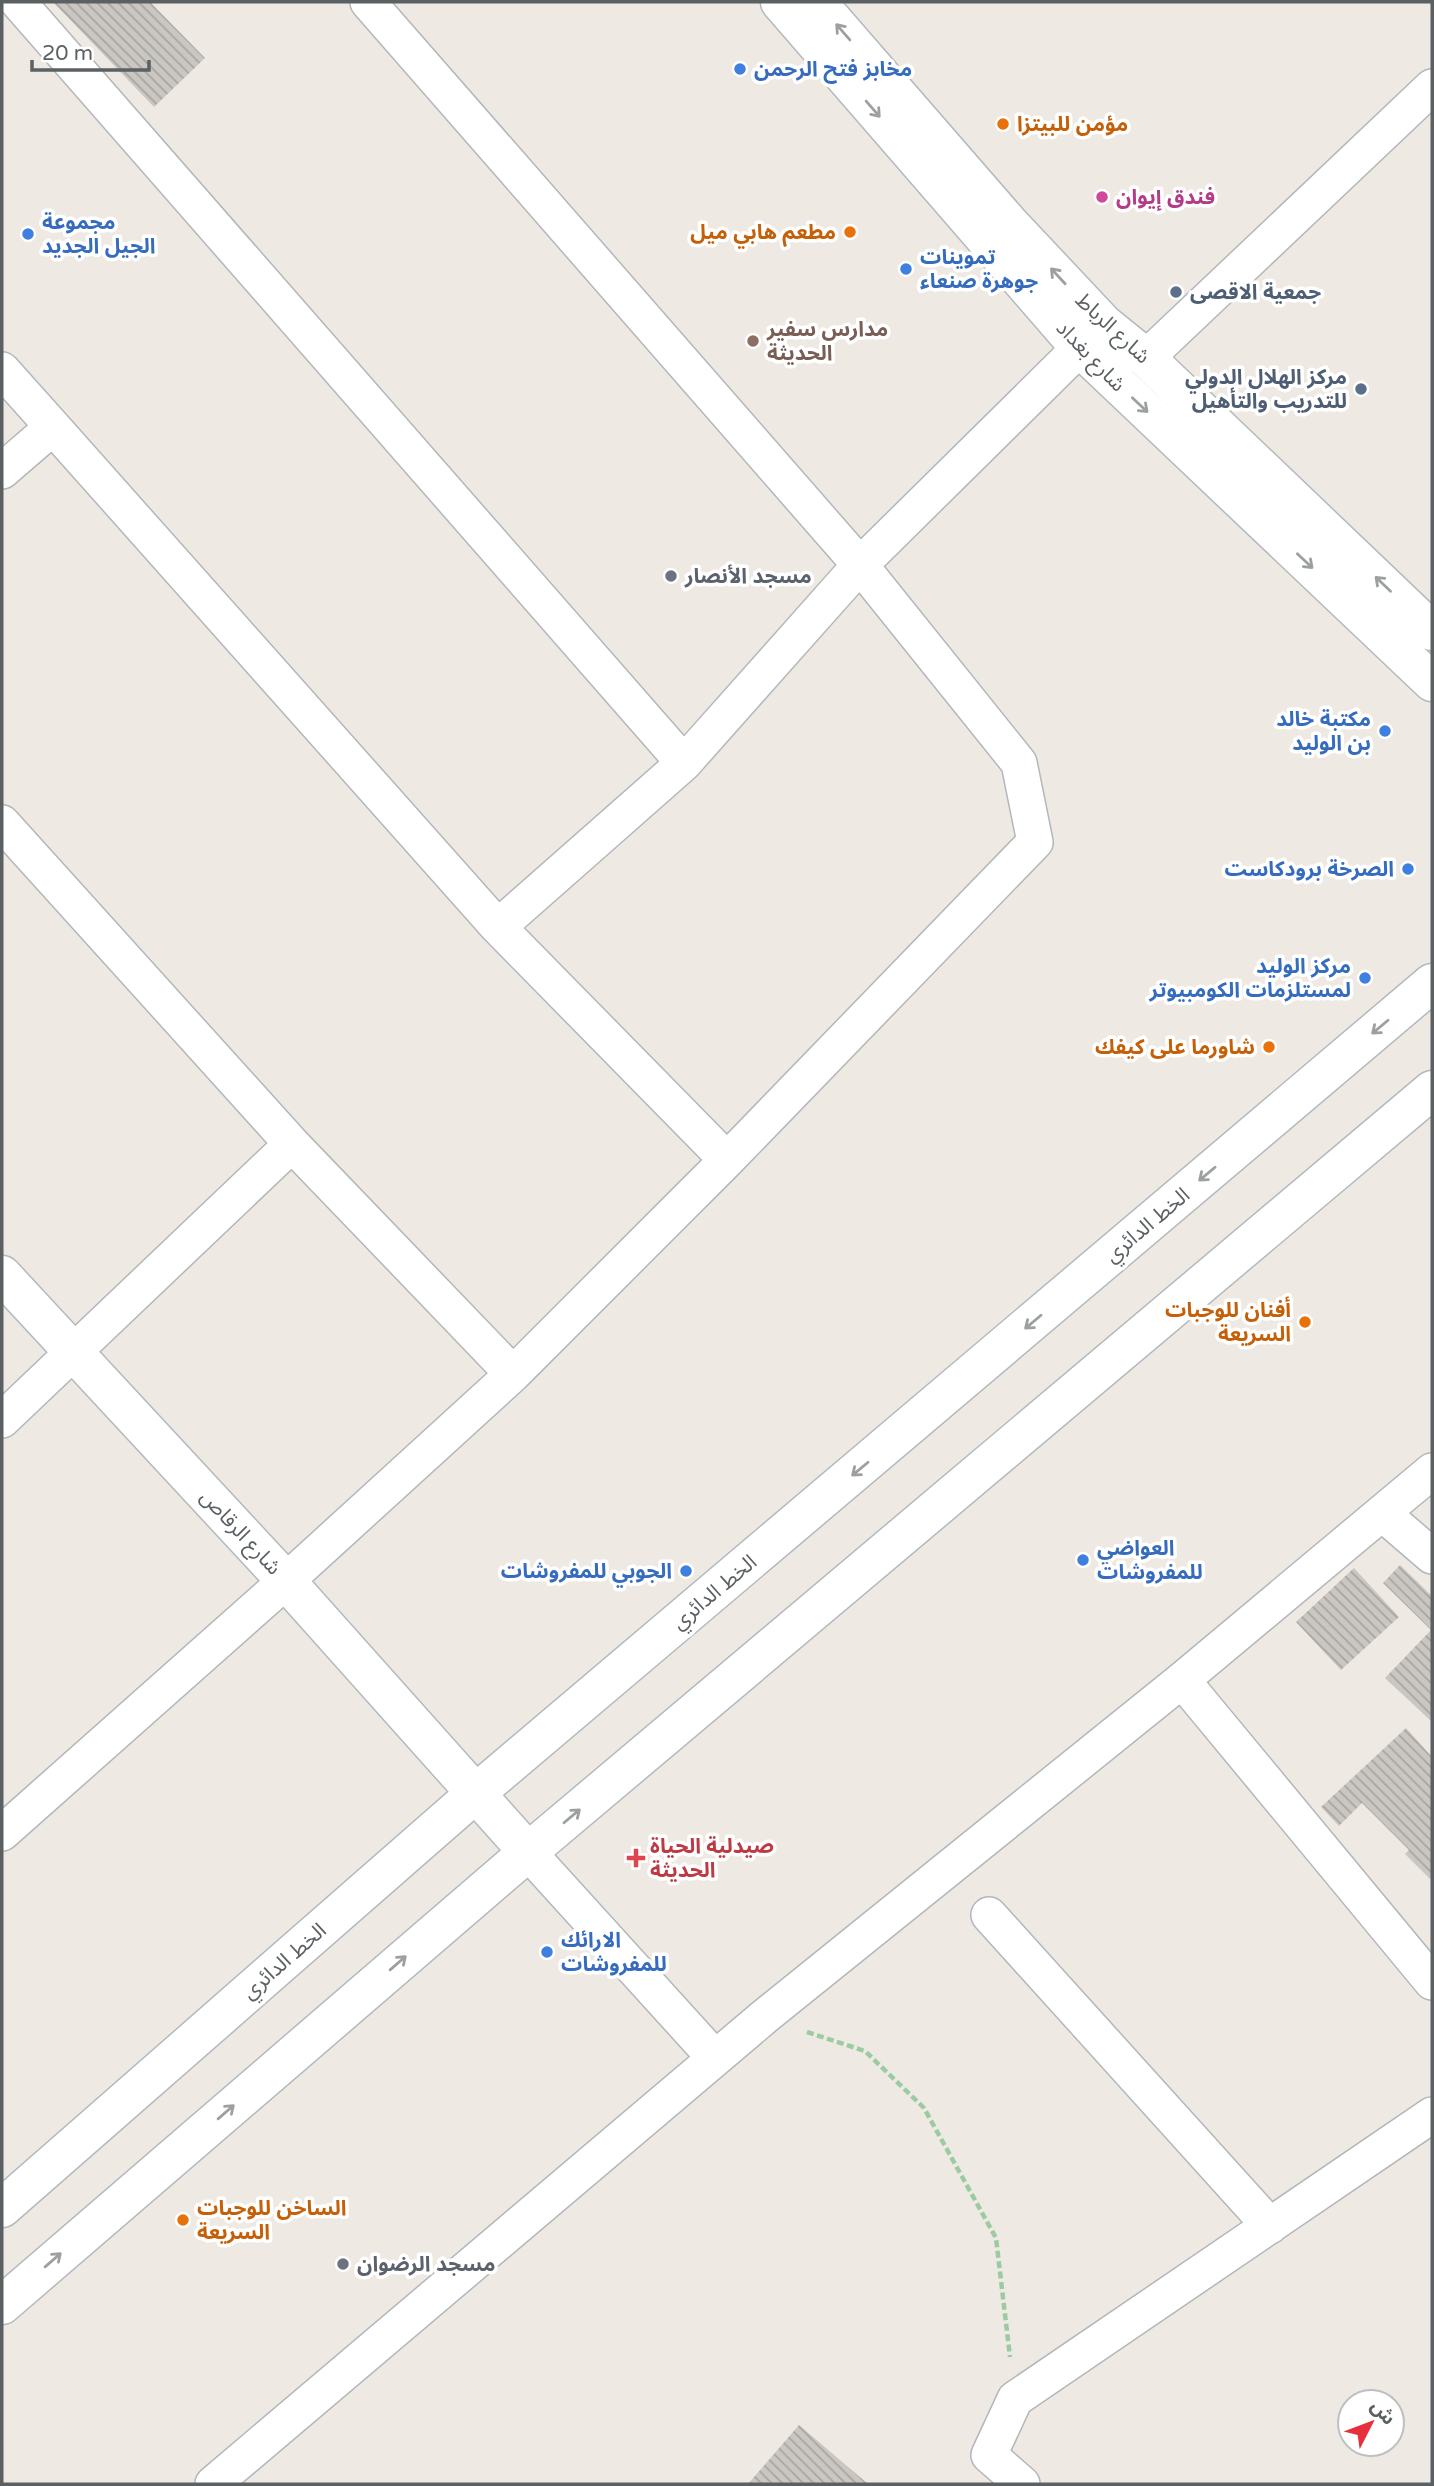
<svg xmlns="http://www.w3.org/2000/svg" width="1434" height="2486" font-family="'Varela Round','Noto Sans Arabic',sans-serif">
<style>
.building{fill:url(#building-back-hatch)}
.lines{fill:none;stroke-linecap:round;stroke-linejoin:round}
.street-casing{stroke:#b3b7ba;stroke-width:38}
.secondary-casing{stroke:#b4b9bd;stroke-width:41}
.path{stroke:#9ccba1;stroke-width:4.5;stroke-dasharray:7 3.5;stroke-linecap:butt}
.street{stroke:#fff;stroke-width:35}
.secondary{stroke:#fff;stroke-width:38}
.oneway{stroke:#9da0a1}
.shop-dot{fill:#3f7fe0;stroke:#fff;stroke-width:2.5}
.food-dot{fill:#e8710a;stroke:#fff;stroke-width:2.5}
.hotel-dot{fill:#d1479c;stroke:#fff;stroke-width:2.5}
.service-dot{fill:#5c6f8a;stroke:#fff;stroke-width:2.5}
.education-dot{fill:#8d6e63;stroke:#fff;stroke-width:2.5}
.worship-dot{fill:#6b7280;stroke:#fff;stroke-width:2.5}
.health-dot{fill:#e0444e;stroke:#fff;stroke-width:2.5}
.labels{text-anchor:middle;stroke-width:7;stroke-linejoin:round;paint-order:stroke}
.shop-label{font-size:21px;font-weight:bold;fill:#366cbe;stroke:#fff;text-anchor:start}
.food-label{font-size:21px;font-weight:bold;fill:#c56008;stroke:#fff;text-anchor:end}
.hotel-label{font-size:21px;font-weight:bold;fill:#b23c85;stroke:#fff;text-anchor:start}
.service-label{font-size:21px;font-weight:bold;fill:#4e5e75;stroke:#fff;text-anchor:start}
.street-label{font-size:21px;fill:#5b6063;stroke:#fff}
.education-label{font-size:21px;font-weight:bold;fill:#785e54;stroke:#fff;text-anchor:start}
.worship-label{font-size:21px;font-weight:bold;fill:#5b616d;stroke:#fff;text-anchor:start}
.health-label{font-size:21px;font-weight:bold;fill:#be3a42;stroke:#fff;text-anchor:start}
</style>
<defs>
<pattern id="building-back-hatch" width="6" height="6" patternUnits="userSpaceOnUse" patternTransform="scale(1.75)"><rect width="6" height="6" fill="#cac7c2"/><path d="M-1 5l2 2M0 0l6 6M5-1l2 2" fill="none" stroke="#a7a5a1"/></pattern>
</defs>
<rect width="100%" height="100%" fill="#eeeae3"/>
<path class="building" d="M53 2H150L205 58 154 107Z
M1400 1565 1432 1596V1722L1385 1678 1431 1630 1383 1583Z
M1354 1568 1399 1617 1341 1670 1296 1622Z
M1406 1728 1432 1757V1877L1430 1879 1405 1854 1409 1850 1362 1803 1339 1826 1321 1807Z
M799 2425 868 2484H748Z"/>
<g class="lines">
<defs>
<path id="street" d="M18 2 684 763
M1146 358 1432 87
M2 370 53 427
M2 471 53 427 498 927 727 1160
M2 823 292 1144 513 1374
M498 927 684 763 860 565 1099 329
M2 1420 292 1144
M1382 1513 1432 1556
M1182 1680 1432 1982
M2 1833 286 1581 513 1374 727 1160 1035 842 1019 763 860 565 368 2
M528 1852 715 2058
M989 1915 1270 2226
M213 2484 764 2017 1182 1680 1432 1471
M1022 2484 989 2455 1015 2399 1432 2115"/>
<path id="secondary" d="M780 2 1080 348 1432 682
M817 2 1009 223 1104 324 1146 358 1432 631
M2 1275 286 1581 528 1852
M2 2208 476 1793 1432 983
M2 2305 528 1852 1432 1090"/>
</defs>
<use href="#street" class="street-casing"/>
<use href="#secondary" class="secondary-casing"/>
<path class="path" d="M807 2032 865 2051 924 2108 996 2238 1010 2357"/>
<use href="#street" class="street"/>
<use href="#secondary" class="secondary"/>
</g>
<defs><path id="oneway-shaft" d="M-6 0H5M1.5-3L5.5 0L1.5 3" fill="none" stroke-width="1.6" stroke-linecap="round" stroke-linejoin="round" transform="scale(1.75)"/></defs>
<g class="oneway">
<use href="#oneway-shaft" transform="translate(843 32) rotate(-131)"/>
<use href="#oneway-shaft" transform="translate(873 109) rotate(49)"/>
<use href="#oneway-shaft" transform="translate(1058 276) rotate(-133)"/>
<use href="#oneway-shaft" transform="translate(1140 405) rotate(43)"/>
<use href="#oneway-shaft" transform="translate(1305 561) rotate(43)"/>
<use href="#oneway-shaft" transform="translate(1383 584) rotate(-136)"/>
<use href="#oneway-shaft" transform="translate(1380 1027) rotate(140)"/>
<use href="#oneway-shaft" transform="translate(1207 1174) rotate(140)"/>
<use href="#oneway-shaft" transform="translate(1033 1322) rotate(140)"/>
<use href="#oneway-shaft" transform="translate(860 1469) rotate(140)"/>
<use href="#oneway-shaft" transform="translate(572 1816) rotate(-40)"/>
<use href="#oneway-shaft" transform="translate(398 1963) rotate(-41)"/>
<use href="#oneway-shaft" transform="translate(226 2112) rotate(-41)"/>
<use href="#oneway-shaft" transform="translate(53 2260) rotate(-41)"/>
</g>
<g class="shop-dot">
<circle cx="740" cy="69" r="7"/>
<circle cx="28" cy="234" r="7"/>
<circle cx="906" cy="269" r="7"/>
<circle cx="1385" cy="731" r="7"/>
<circle cx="1408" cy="869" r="7"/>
<circle cx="1365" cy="978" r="7"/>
<circle cx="1083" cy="1560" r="7"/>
<circle cx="686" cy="1571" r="7"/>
<circle cx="547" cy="1952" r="7"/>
</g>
<g class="food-dot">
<circle cx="1003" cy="124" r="7"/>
<circle cx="850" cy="232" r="7"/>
<circle cx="1269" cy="1047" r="7"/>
<circle cx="1305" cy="1322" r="7"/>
<circle cx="183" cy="2220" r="7"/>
</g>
<circle class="hotel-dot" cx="1102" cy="197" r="7"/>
<g class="service-dot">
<circle cx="1176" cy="292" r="7"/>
<circle cx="1361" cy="389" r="7"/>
</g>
<circle class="education-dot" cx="753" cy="341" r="7"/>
<g class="worship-dot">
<circle cx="671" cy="576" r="7"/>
<circle cx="343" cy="2264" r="7"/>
</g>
<path class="health-dot" d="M632.5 1847.5h7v7h7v7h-7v7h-7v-7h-7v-7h7z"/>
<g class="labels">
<g class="shop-label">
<text x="754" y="76">مخابز فتح الرحمن</text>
<text x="42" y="229">مجموعة<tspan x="42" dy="24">الجيل الجديد</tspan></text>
<text x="920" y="264">تموينات<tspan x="920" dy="24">جوهرة صنعاء</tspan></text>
<text x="1371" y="726" text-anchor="end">مكتبة خالد<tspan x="1371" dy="24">بن الوليد</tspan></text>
<text x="1394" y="876" text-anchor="end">الصرخة برودكاست</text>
<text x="1351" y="973" text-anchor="end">مركز الوليد<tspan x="1351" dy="24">لمستلزمات الكومبيوتر</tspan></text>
<text x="1097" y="1555">العواضي<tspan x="1097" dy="24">للمفروشات</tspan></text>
<text x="672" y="1578" text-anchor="end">الجوبي للمفروشات</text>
<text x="561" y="1947">الارائك<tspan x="561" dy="24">للمفروشات</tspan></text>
</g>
<g class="food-label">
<text x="1017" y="131" text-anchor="start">مؤمن للبيتزا</text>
<text x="836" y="239">مطعم هابي ميل</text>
<text x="1255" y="1054">شاورما على كيفك</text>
<text x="1291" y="1317">أفنان للوجبات<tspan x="1291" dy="24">السريعة</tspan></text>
<text x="197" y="2215" text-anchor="start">الساخن للوجبات<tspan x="197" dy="24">السريعة</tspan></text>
</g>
<g class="hotel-label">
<text x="1116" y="204">فندق إيوان</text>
</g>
<g class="service-label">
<text x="1190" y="299">جمعية الاقصى</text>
<text x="1347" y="384" text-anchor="end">مركز الهلال الدولي<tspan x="1347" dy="24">للتدريب والتأهيل</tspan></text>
</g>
<g class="street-label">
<text transform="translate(1113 328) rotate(43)" y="7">شارع الرباط</text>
<text transform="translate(1091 356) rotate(46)" y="7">شارع بغداد</text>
<text transform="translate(1147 1225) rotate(-40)" y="7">الخط الدائري</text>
<text transform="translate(241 1532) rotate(47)" y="7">شارع الرقاص</text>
<text transform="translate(714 1592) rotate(-40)" y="7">الخط الدائري</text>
<text transform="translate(284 1961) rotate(-41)" y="7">الخط الدائري</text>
</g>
<g class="education-label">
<text x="767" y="336">مدارس سفير<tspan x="767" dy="24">الحديثة</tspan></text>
</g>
<g class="worship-label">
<text x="685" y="583">مسجد الأنصار</text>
<text x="357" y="2271">مسجد الرضوان</text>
</g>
<g class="health-label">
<text x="650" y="1853">صيدلية الحياة<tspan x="650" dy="24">الحديثة</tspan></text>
</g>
</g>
<rect width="1434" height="2486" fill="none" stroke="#5b6063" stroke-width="7"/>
<g transform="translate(1371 2423) rotate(48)"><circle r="33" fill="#ffffff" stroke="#bdbfc1" stroke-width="2"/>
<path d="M0-5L12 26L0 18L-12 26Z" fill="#e7303d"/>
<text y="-10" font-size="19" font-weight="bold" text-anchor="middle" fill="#5b6063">ش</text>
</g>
<path d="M32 60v10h117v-10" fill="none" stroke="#5b6063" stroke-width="3.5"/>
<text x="42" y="60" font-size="21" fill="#5b6063" stroke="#ffffff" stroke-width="5" paint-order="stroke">20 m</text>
</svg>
